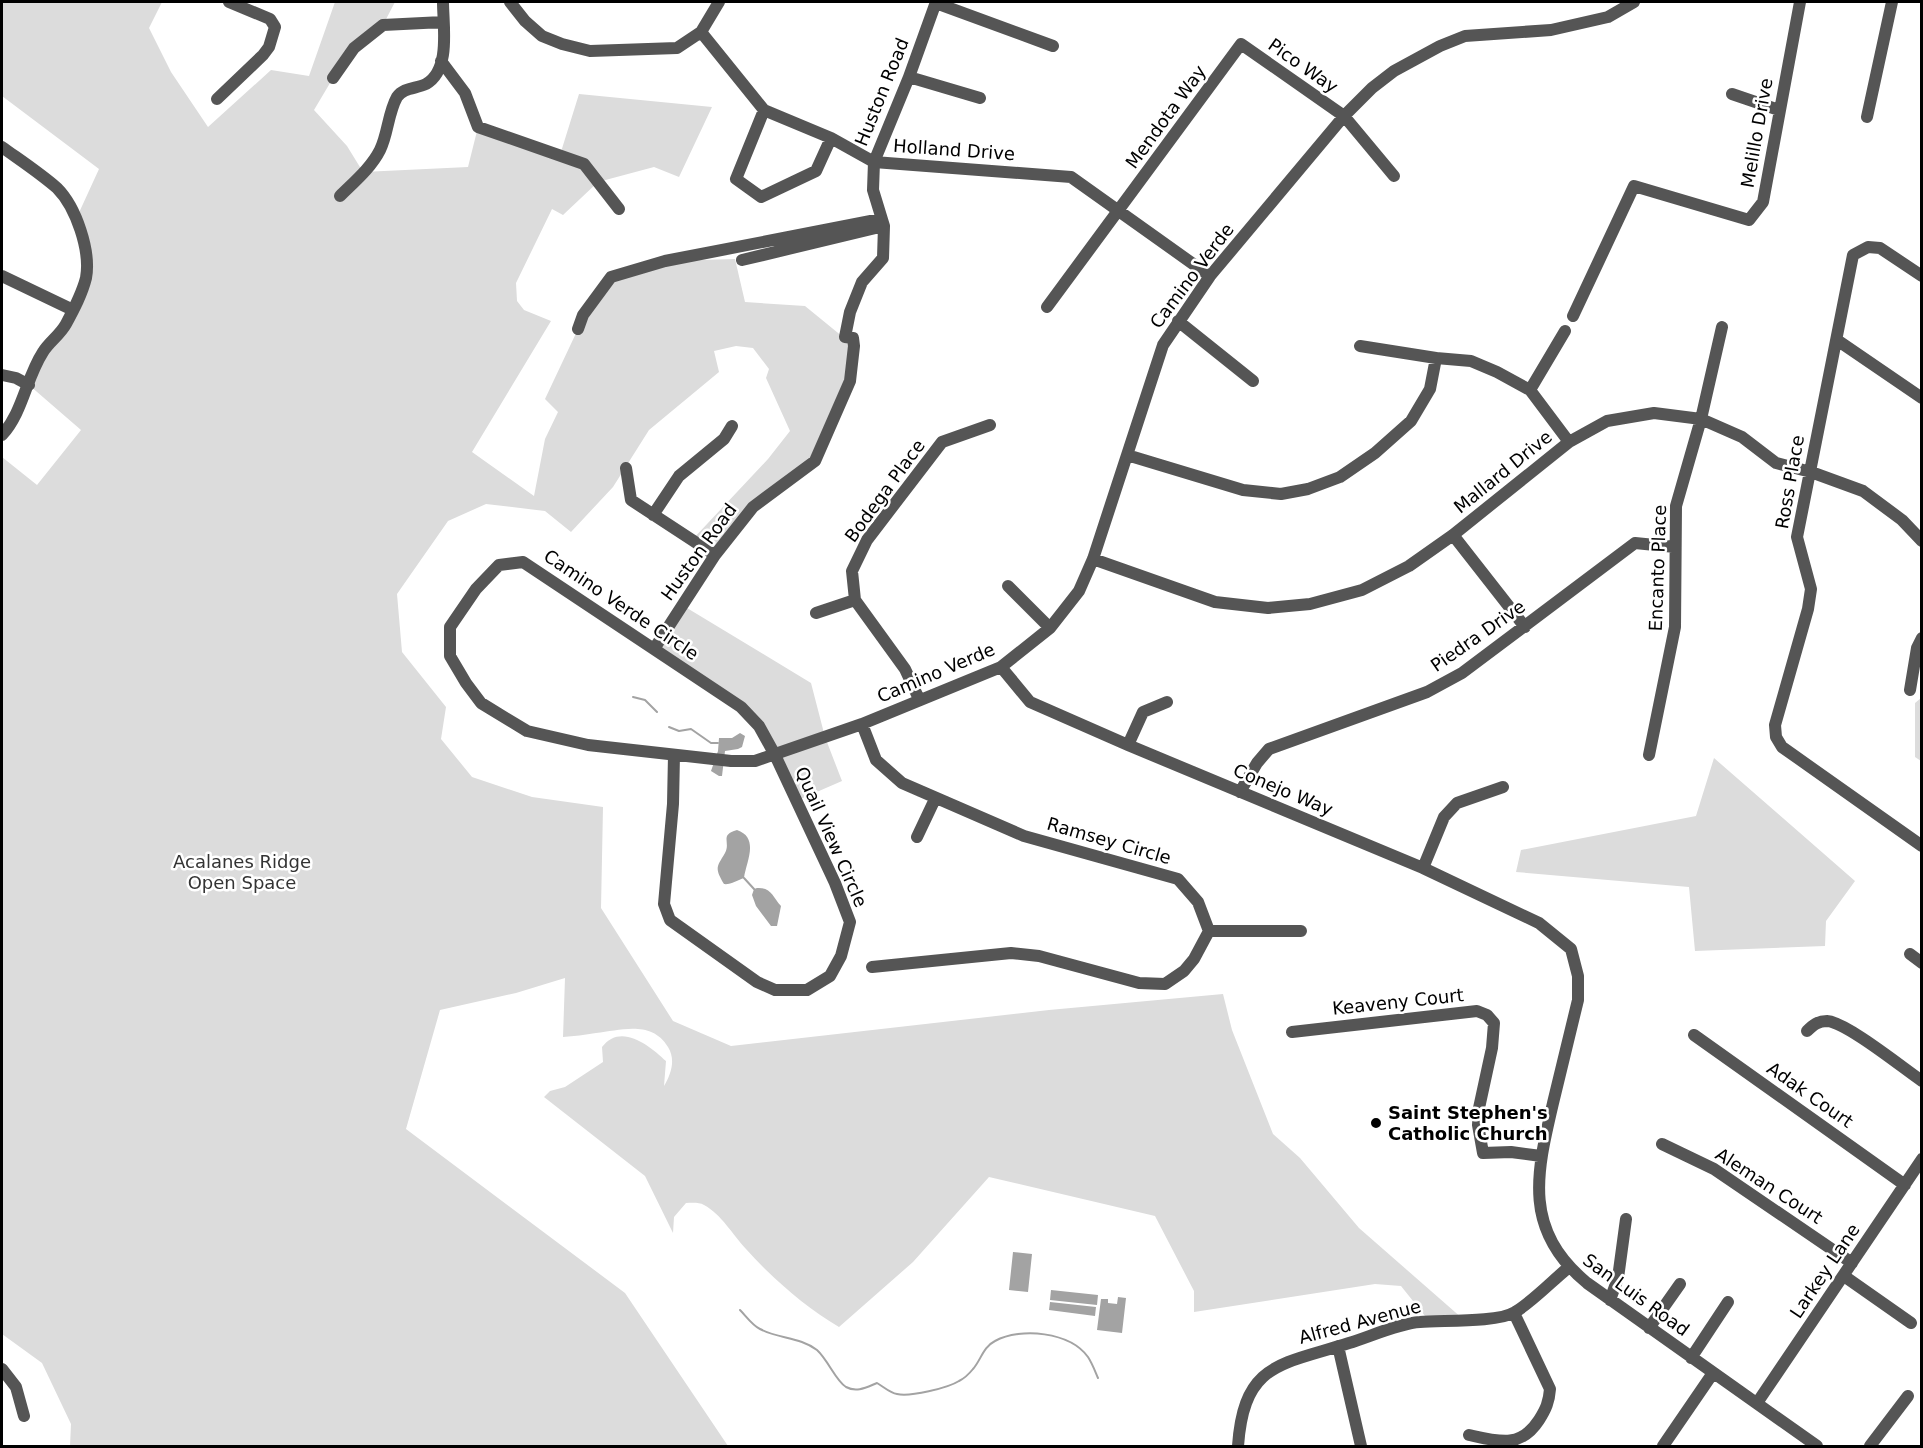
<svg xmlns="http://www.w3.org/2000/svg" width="1923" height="1448" font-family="'DejaVu Sans',sans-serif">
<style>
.green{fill:#dcdcdc}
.water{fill:#a3a3a3}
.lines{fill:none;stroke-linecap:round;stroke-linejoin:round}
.stream{stroke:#a3a3a3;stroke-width:2}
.minor{stroke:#555;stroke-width:12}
.poi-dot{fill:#000;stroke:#fff;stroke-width:2}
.labels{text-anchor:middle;stroke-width:5;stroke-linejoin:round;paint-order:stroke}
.street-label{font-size:18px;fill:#000;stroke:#fff}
.park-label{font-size:18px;fill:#333;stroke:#fff}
.poi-label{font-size:18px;font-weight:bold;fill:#000;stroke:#fff;text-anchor:start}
</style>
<rect width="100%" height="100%" fill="#fff"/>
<path class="green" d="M2 2H162L149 28 171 72 208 127 271 70 309 76 335 2H395L383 25 333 78 314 110 347 146 363 172 468 167 478 127 560 155 579 94 712 107 679 177 654 167 598 182 563 215 552 209 516 283 517 301 524 310 551 321 472 452 534 496 545 439 558 412 545 399 578 329 611 277 665 261 735 259 745 302 805 306 854 346 850 381 815 461 753 507 715 555 692 540 768 459 790 431 766 378 769 369 753 348 736 346 714 351 719 372 649 430 613 487 571 532 545 511 486 504 448 521 397 594 402 652 446 707 441 739 472 777 532 797 603 807 601 908 673 1021 731 1046 1049 1010 1223 994 1232 1030 1273 1134 1300 1158 1359 1228 1463 1319 1429 1321 1401 1286 1375 1284 1194 1312V1291L1155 1216 989 1177 913 1262 839 1327C805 1307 772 1278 746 1249 733 1235 721 1214 704 1205 699 1202 691 1203 686 1203L674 1217 673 1233 645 1176 544 1097 550 1091 565 1087 603 1062 602 1047C621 1022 650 1046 666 1061L664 1086C671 1074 676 1060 668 1047 652 1020 621 1030 596 1033 585 1035 574 1036 563 1037L565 978 516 993 440 1010 406 1129 625 1293 728 1446H70L71 1424 42 1363 2 1334V457L37 485 81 430 29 385 57 335 86 275 77 217 99 169 2 96Z
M682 605 811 683 825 737 842 781 796 801 759 726 654 649Z
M1921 698V761L1915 757V703Z
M1714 758 1855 881 1826 921 1825 946 1695 951 1689 887 1516 872 1521 850 1696 816Z"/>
<path class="water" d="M740 733 745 736 742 747 738 749 725 751 722 776H719L711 771 718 751 719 738H732Z
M737 830C760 838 746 862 744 878 738 880 730 885 724 884 714 867 717 867 725 853 731 842 719 835 737 830Z
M757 888C771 887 773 897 781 906L777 926H771L756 906 752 895 754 889Z
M1013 1252 1032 1254 1028 1292 1009 1290Z
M1051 1290 1098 1295 1097 1305 1050 1300Z
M1118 1297 1126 1298 1122 1333 1097 1330 1101 1299H1108V1303L1117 1304Z
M1050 1302 1096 1307 1095 1316 1049 1310Z"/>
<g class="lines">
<path class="stream" d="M633 697 645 700 657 712
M669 727 679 731 691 729 711 743H718
M744 878 754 889
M740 1310C746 1316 752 1325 760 1329 779 1339 800 1337 817 1350 828 1360 836 1381 846 1387 857 1393 867 1387 877 1383 884 1387 890 1393 897 1394 910 1397 948 1388 959 1381 965 1378 969 1374 973 1369 981 1360 983 1347 995 1341 1021 1327 1070 1332 1088 1357 1092 1363 1095 1371 1098 1378"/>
<path class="minor" d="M510 2 525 21 542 36 562 44 590 51 677 48 701 32 764 110 831 138 874 162 1071 177 1210 276
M936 3 1053 46
M701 32 719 2
M441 61 465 93 478 127 584 164 619 209
M909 77 980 98
M333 78 354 48 383 25 443 22
M1732 94 1779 110
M217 99 263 55 269 47 275 27 270 19 229 2
M764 110 736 179 761 197 816 171 831 138
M1867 117 1892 2
M2 147C20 160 40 173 57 188 76 207 91 251 86 278 82 294 74 309 66 324 60 335 49 342 43 352 26 378 23 412 2 435
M340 196C354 182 371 168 380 150 388 134 388 113 397 97 404 87 416 89 426 84 451 70 443 26 443 2
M742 260 884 226
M2 276 73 310
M1922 276 1880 248 1868 247 1853 255 1797 537 1811 589 1808 609 1775 725 1776 737 1782 747 1922 846
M1047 307 1241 44 1344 116 1394 176
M1573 316 1634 186 1749 220 1763 202 1800 2
M1178 321 1253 381
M578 329 583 315 611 277 665 261 881 219
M1837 340 1922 398
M1360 346 1436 358 1471 361 1497 372 1530 390 1569 442
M2 375 16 378 29 385
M1530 390 1565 331
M1127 455 1243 490 1281 494 1308 489 1340 477 1375 453 1411 421 1430 389 1436 358
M626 468 631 500 715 555
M653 515 679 476 724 439 732 426
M1453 535 1525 627
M1093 559 1215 602 1268 608 1310 604 1362 590 1409 566 1453 535 1569 442 1607 421 1654 413 1701 419 1742 437 1776 463 1811 472 1863 491 1902 520 1922 541
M1008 586 1050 628
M816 613 855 600
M654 649 715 555 753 507 815 461 850 381 854 346 853 338 845 337 850 312 862 282 883 258 884 226 873 190 874 162 909 77 936 2
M1001 667 1030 702 1128 745 1423 868 1539 923 1571 949 1578 976V1000C1570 1034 1561 1069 1553 1103 1536 1175 1523 1230 1587 1283L1817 1446
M1910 690 1917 648 1922 638
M919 699 905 669 855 600 852 571 867 540 942 442 990 425
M862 724 876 760 902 783 1024 836 1178 879 1198 902 1209 931 1194 959 1184 971 1165 984 1139 983 1039 956 1011 953 872 967
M1128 745 1143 712 1167 702
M674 755 673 804 664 904 670 920 757 982 775 990H807L830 976 841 956 850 922 835 883 775 755 759 726 741 707 523 562 499 565 476 589 450 627V656L466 683 481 703 527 731 588 745 731 761H755L862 724 1001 667 1050 628 1079 591 1093 559 1163 345 1210 276 1344 116 1372 88 1394 71 1440 46 1465 36 1551 30 1608 17 1634 2
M1649 755 1675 627 1676 506 1701 419 1722 327
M1240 792 1257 763 1269 749 1427 692 1462 673 1635 543 1675 547
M917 837 935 799
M1423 868 1444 817 1457 803 1503 787
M1209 931H1301
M1910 954 1922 963
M1807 1031C1813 1025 1818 1021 1827 1021 1846 1022 1903 1068 1922 1081
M1292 1032 1477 1011 1487 1015 1494 1023 1492 1048 1479 1108 1478 1125 1483 1153 1511 1152 1541 1156
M1694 1035 1905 1185
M1662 1144 1714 1169 1852 1263
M1844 1276 1911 1323
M1610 1300 1618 1278 1626 1219
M1649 1328 1680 1284
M1338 1346 1361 1446
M1691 1358 1728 1302
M2 1369 16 1387 24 1416
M1757 1403 1922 1159
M1469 1435C1500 1442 1521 1448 1539 1420 1546 1409 1549 1402 1550 1389L1514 1313
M1238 1446C1244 1362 1281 1365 1349 1343 1369 1337 1400 1323 1420 1322 1442 1320 1497 1323 1515 1312 1531 1303 1553 1280 1568 1268
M1663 1446 1713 1373
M1870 1446 1908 1396"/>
</g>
<circle class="poi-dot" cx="1376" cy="1123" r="6"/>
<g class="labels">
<g class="street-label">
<text transform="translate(1303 66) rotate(35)" y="6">Pico Way</text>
<text transform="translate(882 92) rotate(-68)" y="6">Huston Road</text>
<text transform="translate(1166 117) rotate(-54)" y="6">Mendota Way</text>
<text transform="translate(1757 133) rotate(-80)" y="6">Melillo Drive</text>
<text transform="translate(954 150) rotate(4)" y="6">Holland Drive</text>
<text transform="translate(1192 276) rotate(-53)" y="6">Camino Verde</text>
<text transform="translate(1503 472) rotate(-39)" y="6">Mallard Drive</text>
<text transform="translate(1790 482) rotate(-80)" y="6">Ross Place</text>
<text transform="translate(885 491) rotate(-54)" y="6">Bodega Place</text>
<text transform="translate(699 552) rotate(-54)" y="6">Huston Road</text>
<text transform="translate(1658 568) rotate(-88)" y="6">Encanto Place</text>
<text transform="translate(621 605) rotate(34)" y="6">Camino Verde Circle</text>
<text transform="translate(1478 636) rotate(-35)" y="6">Piedra Drive</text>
<text transform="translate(936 673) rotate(-23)" y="6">Camino Verde</text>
<text transform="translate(1283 790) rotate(23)" y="6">Conejo Way</text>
<text transform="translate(831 837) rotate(66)" y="6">Quail View Circle</text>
<text transform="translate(1109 841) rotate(16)" y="6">Ramsey Circle</text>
<text transform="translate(1398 1002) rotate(-6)" y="6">Keaveny Court</text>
<text transform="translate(1810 1095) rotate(35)" y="6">Adak Court</text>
<text transform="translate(1769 1186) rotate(33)" y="6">Aleman Court</text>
<text transform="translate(1825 1271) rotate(-56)" y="6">Larkey Lane</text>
<text transform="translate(1636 1295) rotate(36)" y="6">San Luis Road</text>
<text transform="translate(1360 1322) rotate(-15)" y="6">Alfred Avenue</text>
</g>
<g class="park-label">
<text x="242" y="868">Acalanes Ridge<tspan x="242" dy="21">Open Space</tspan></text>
</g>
<g class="poi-label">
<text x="1388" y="1119">Saint Stephen's<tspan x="1388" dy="21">Catholic Church</tspan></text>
</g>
</g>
<rect width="1923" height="1448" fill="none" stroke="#000000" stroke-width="6"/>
</svg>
